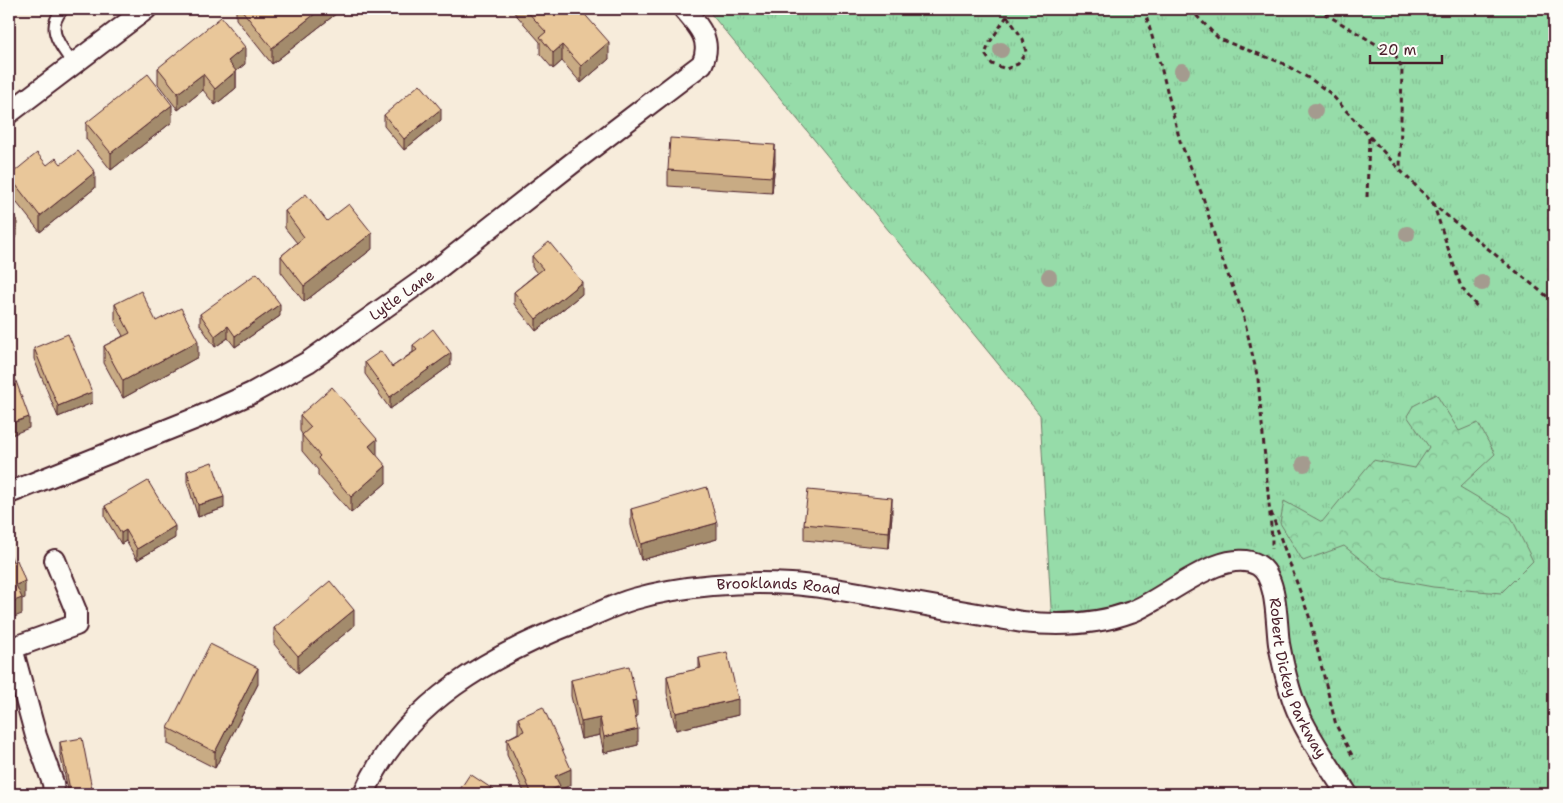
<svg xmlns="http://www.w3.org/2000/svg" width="1563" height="803" font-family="'Shantell Sans',sans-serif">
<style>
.grass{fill:url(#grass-tufts);stroke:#707e6a}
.forest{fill:url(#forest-crowns);stroke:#707e6a}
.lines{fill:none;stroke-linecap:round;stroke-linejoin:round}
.lane-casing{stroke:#4a1f2b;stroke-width:14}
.street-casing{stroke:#4a1f2b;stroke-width:24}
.path{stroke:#4a1f2b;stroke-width:3;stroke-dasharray:5 4;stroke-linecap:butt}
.lane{stroke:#fdfcf7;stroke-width:10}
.street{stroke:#fdfcf7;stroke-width:20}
.tree{fill:#a49b8f}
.wall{fill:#c8ab84;stroke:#4a1f2b}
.shaded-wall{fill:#a38b6c;stroke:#4a1f2b}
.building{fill:#e9c79a;stroke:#4a1f2b}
.labels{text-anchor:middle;stroke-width:4;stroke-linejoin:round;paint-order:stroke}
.street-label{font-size:15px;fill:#4a1f2b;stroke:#fdfcf7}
</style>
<defs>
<pattern id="grass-tufts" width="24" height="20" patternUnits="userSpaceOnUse" patternTransform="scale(1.25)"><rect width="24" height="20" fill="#96dca9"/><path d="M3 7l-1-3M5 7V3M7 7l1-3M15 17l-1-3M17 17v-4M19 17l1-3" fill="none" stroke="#83bc92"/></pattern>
<pattern id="forest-crowns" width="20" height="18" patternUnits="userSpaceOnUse" patternTransform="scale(1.25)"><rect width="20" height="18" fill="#96dca9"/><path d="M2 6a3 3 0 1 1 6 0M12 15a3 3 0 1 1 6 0" fill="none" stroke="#83bc92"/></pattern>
</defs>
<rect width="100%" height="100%" fill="#f7ecdb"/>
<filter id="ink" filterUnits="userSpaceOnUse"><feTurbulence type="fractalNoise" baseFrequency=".02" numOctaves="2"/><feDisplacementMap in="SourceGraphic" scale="10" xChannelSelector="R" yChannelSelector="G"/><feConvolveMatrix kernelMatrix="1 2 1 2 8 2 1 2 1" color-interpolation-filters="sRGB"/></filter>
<g filter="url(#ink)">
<path class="grass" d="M707 9H1554V794H1347L1310 735 1275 604 1250 562 1151 603 1052 625 1040 415Z"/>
<path class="forest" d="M1436 394 1459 431 1478 423 1495 454 1460 487 1511 517 1533 561 1501 593 1433 587 1384 578 1344 546 1303 561 1280 523 1284 501 1322 522 1373 460 1415 468 1429 447 1407 416 1413 406Z"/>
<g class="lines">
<defs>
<path id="lane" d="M63 9C44 29 61 46 73 64"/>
<g id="street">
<path d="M9 113 146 9"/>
<path id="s1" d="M9 493 199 417 252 393 308 362 426 278 580 157 702 64C713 41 699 26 684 9"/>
<path d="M9 648H12L36 736 53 783 54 794"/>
<path d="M12 648 76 625V611L55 560"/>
<path id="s2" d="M364 794C402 703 494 654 581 620 599 613 616 604 634 599 683 585 741 581 791 584 825 586 859 593 892 599 936 607 979 614 1022 622 1059 626 1096 625 1131 612 1163 601 1222 545 1258 565 1278 577 1276 623 1279 644 1283 665 1288 689 1297 710 1310 740 1330 767 1347 794"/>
</g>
</defs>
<use href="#lane" class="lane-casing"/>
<use href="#street" class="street-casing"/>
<path class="path" d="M1144 9 1161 67 1180 141 1203 197 1220 254 1243 314 1258 379 1272 538V549
M1190 9 1219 39 1282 63 1312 80 1330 93 1400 170 1440 210 1554 302
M1317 9 1396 56 1402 68 1400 169
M1194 13 1200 9
M1007 16 1023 39 1026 52 1018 64 1006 69 992 64 985 54 990 42 1007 16 1008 9
M1367 197 1369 137
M1433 203 1461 287 1479 309
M1271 512 1309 616 1336 725 1354 759"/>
<use href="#lane" class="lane"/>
<use href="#street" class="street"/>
</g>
<g class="tree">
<circle cx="1001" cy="50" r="8"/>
<circle cx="1182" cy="71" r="8"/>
<circle cx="1315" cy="111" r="8"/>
<circle cx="1407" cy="234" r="8"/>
<circle cx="1049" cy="277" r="8"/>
<circle cx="1482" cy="283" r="8"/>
<circle cx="1304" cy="464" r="8"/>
</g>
<path class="wall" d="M236 9H342L272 64 236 19Z
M511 9H580L609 59 581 83 562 61 553 69 540 54V42Z
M245 64 236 71V88L215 105 203 90 178 110 158 84V68Z
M384 115 441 120 404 150 384 126Z
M172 122 111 170 86 139V123Z
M775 162 772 193 668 186V170Z
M61 164 95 188 40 232 9 193V176L47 165Z
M285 211 327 221 372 249 304 302 281 272V256L297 243 285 228Z
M532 256 582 294 536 331 514 304V292L537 273 532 267Z
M115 304 156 321 198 357 123 398 104 363V346L123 336 115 321Z
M200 314 280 316 235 347 228 338 215 347 200 325Z
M413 345 451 365 390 409 365 374V362L392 367 413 352Z
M34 348 92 403 58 417 34 359Z
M300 415 377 456 386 483 351 513 318 475V470L302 451V434L300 431Z
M187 471 224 508 198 517 187 482Z
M105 506 175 538 137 560 126 541 121 544 105 517Z
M631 509 717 539 641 560 631 525Z
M892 515 889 548 804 540V524Z
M354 626 298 673 274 644V628Z
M699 658 738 715 676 730 667 693V676L699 669Z
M571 680 637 717H635L638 745 604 753 600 735 581 739 571 696Z
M258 684 215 768 168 744V728Z
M518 718 571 785 560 790V794H525L507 755V739L518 733Z
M60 742 93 794H69L60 754Z"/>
<path class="shaded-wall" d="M321 9H342L272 64V48Z
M609 42V59L581 83V66Z
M562 45V61L553 69V53Z
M245 47V64L228 78V61Z
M236 71V88L215 105V89Z
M203 74V90L178 110V93Z
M172 105V122L111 170V153Z
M441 109V120L404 150V139Z
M775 145V162L772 193V177Z
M95 172V188L40 232V216Z
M17 220V236L9 243V227Z
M372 233V249L304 302V286Z
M582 282V294L536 331V319Z
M280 304V316L235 347V336Z
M228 326V338L215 347V336Z
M198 341V357L123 398V381Z
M451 353V365L390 409V397Z
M92 392V403L58 417V406Z
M29 417V428L9 436V424Z
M377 439V456L369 446Z
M386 466V483L351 513V497Z
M224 497V508L198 517V505Z
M892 498V515L889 548V532Z
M717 523V539L641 560V544Z
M175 526V538L137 560V549Z
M126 530V541L121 544V533Z
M25 581V598L22 599V614L9 619V603L16 585Z
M354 610V626L298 673V656Z
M258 668V684L215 768V752Z
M738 699V715L676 730V713Z
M637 700V717L632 718V701Z
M600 718V735L581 739V722Z
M638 729V745L604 753V737Z
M571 769V785L560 790V794H542L555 776Z"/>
<path class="building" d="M241 9H321L272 48Z
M525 9H580L609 42 581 66 562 45 553 53 540 37 546 32Z
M221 17 245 47 228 61 236 71 215 89 203 74 178 93 158 68Z
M148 74 172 105 111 153 86 123Z
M420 84 441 109 404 139 384 115Z
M670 138 775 145 772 177 668 170Z
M78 151 95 172 40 216 9 176 37 153 47 165 56 158 61 164Z
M306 194 327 221 349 204 372 233 304 286 281 256 304 237 285 211Z
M9 209 17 220 9 227Z
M549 242 582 282 536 319 514 292 543 269 532 256Z
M257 273 280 304 235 336 228 326 215 336 200 314Z
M141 291 156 321 181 308 198 341 123 381 104 346 130 333 115 304Z
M433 329 451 353 390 397 365 362 381 351 392 367 417 350 413 345Z
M68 334 92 392 58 406 34 348Z
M9 362 29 417 9 424Z
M332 387 377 439 369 446 386 466 351 497 318 458 320 456 302 435 311 427 300 415Z
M212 462 224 497 198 505 187 471Z
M148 481 175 526 137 549 126 530 121 533 105 506Z
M707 487 717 523 641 544 631 509Z
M808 490 892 498 889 532 804 524Z
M9 551 13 562 17 560 25 581 16 585 22 598 9 603Z
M330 581 354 610 298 656 274 628Z
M210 644 258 668 215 752 168 728Z
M727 652 738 699 676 713 667 676 701 668 699 658Z
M629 666 637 700 632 701 638 729 604 737 600 718 581 722 571 680Z
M543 707 571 769 555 776 560 786 542 794H532L507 739 524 731 518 718Z
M82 738 93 794H71L60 742Z
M470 774 494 790 491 794H457Z"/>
</g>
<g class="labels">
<g class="street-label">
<text dy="5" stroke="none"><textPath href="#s1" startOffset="442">Lytle Lane</textPath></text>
<text dy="5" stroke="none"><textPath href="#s2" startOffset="489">Brooklands Road</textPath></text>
<text dy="5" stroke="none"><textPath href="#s2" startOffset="1108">Robert Dickey Parkway</textPath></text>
</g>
</g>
<rect width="1563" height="803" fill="none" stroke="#fdfcf7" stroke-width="30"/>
<rect x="15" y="15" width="1533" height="773" fill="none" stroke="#4a1f2b" stroke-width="2" filter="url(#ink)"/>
<path d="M1370 55v8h72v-8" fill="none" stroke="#4a1f2b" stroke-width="2.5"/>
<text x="1378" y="55" font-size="15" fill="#4a1f2b" stroke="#fdfcf7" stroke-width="4" paint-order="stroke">20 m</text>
</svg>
